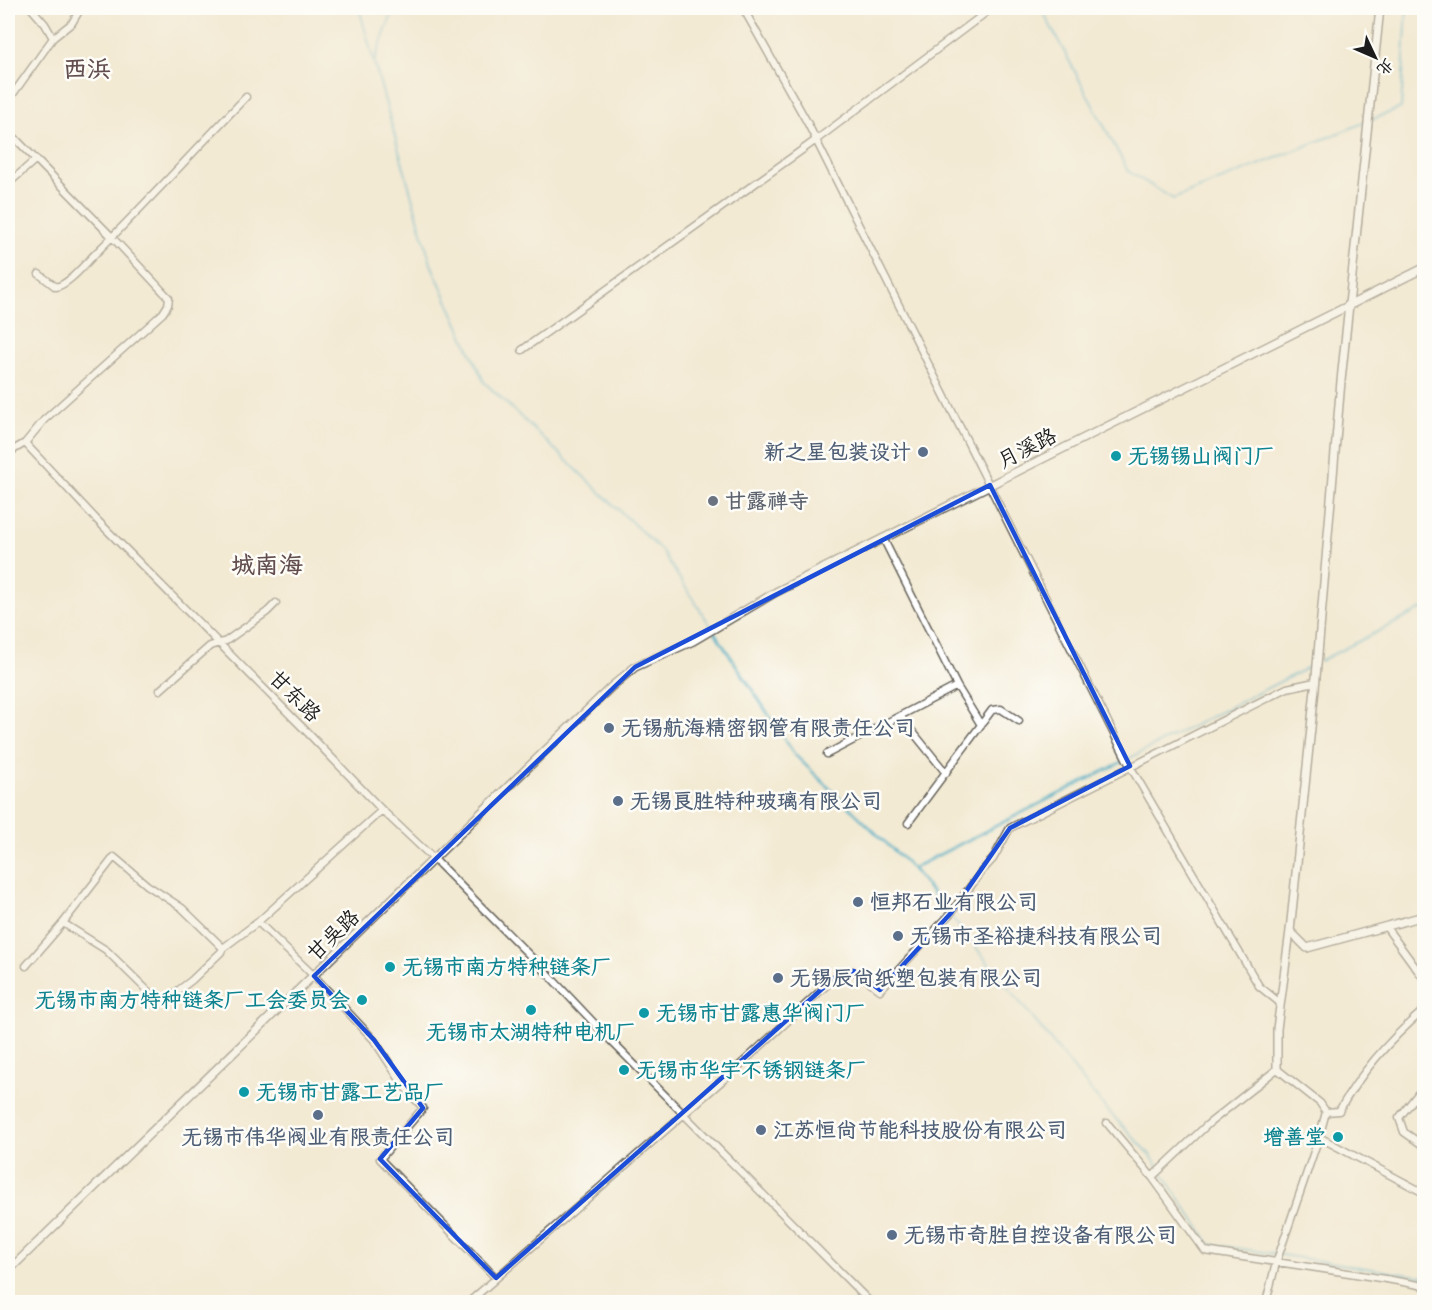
<svg xmlns="http://www.w3.org/2000/svg" width="1432" height="1310" font-family="'Comic Neue','LXGW WenKai TC',sans-serif">
<style>
.lines{fill:none;stroke-linecap:round;stroke-linejoin:round}
.stream{stroke:#46acc6;stroke-width:2}
.minor-casing{stroke:#67645c;stroke-width:9}
.tertiary-casing{stroke:#67645c;stroke-width:10}
.minor{stroke:#fff;stroke-width:6}
.tertiary{stroke:#fff;stroke-width:7}
.marked{fill:none;stroke:#1d4ed8;stroke-width:4.5;stroke-linejoin:round}
.service-dot{fill:#5c6f8a;stroke:#fdfcf7;stroke-width:2}
.culture-dot{fill:#0f9aa8;stroke:#fdfcf7;stroke-width:2}
.worship-dot{fill:#6b7280;stroke:#fdfcf7;stroke-width:2}
.labels{text-anchor:middle;stroke-width:5;stroke-linejoin:round;paint-order:stroke}
.street-label{font-size:21px;fill:#1c1c1c;stroke:#fdfcf7}
.service-label{font-size:21px;font-weight:bold;fill:#4e5e75;stroke:#fdfcf7;text-anchor:start}
.culture-label{font-size:21px;font-weight:bold;fill:#0d838f;stroke:#fdfcf7;text-anchor:start}
.worship-label{font-size:21px;font-weight:bold;fill:#5b616d;stroke:#fdfcf7;text-anchor:start}
.quarter-label{font-size:24px;font-weight:bold;fill:#624e4e;stroke:#fdfcf7}
</style>
<rect width="100%" height="100%" fill="#fdfcf7"/>
<filter id="ink" filterUnits="userSpaceOnUse"><feTurbulence type="fractalNoise" baseFrequency=".0167" numOctaves="2"/><feDisplacementMap in="SourceGraphic" scale="12" xChannelSelector="R" yChannelSelector="G"/><feConvolveMatrix kernelMatrix="1 2 1 2 8 2 1 2 1" color-interpolation-filters="sRGB"/></filter>
<filter id="wash" filterUnits="userSpaceOnUse"><feTurbulence type="fractalNoise" baseFrequency=".008" numOctaves="4" result="noise"/><feDisplacementMap in="SourceGraphic" scale="24" xChannelSelector="R" yChannelSelector="G"/><feGaussianBlur stdDeviation="1.35" result="paint"/><feColorMatrix in="noise" values="0 0 0 0 0 0 0 0 0 0 0 0 0 0 0 0 0 1.4 0 .05"/><feComposite in="paint" operator="in"/></filter>
<g filter="url(#wash)">
<rect width="100%" height="100%" fill="#f3ead3"/>
<g class="lines">
<path class="stream" d="M359 8 374 62 394 8
M1041 8 1128 171 1173 199 1401 108 1407 8
M374 62 431 264 484 382 661 550 795 755 912 868 1106 1109 1149 1153 1210 1244 1424 1277
M1320 661 1424 608
M913 868 1315 664"/>
</g>
</g>
<g filter="url(#ink)">
<g class="lines">
<defs>
<path id="minor" d="M31 8 45 24 53 38
M743 8 807 122 1130 766 1259 986 1280 1003
M8 101 53 38 72 23 81 8
M8 131 112 237 169 298 168 305 163 313 44 420 25 443 8 453
M8 184 35 160
M39 274 56 287C69 284 84 265 94 255 146 204 195 150 246 97
M522 350 816 140 992 8
M25 443 96 519 308 733 382 810 435 860 543 969 611 1041 870 1302
M883 538 957 686 981 725
M160 690 210 646 226 641 267 612 276 603
M900 716 946 773
M827 754 957 686
M908 823 992 710 1001 709 1019 721
M258 922 314 976 374 1040 404 1086 423 1108 380 1159 496 1278
M63 923 106 950 159 1002H163L192 980 221 952 223 948 258 922 382 810
M1386 927 1424 979
M26 966 63 923 114 857 147 885 182 908 223 948
M1424 1086 1399 1118 1404 1132 1424 1146
M1326 1112 1339 1111C1361 1072 1390 1039 1424 1010
M1107 1123 1152 1177 1205 1251C1278 1263 1351 1272 1424 1286
M1319 1137 1424 1193
M1152 1177 1207 1125 1277 1069 1320 1103 1326 1112 1320 1134 1276 1263 1266 1302
M469 1302 739 1066 840 973C854 965 868 981 880 990L951 913 982 871 993 859 1010 828 1287 688 1315 682"/>
<path id="tertiary" d="M1290 931 1307 948 1424 916
M1277 1069V1029L1290 931 1315 689 1341 381 1380 8
M8 1271 611 687 635 667 693 641 776 592 1424 268"/>
</defs>
<use href="#minor" class="minor-casing"/>
<use href="#tertiary" class="tertiary-casing"/>
<use href="#minor" class="minor"/>
<use href="#tertiary" class="tertiary"/>
</g>
</g>
<path d="M0 0H1432V1310H0ZM990 485 1130 766 1010 828 951 913 880 990 854 971 840 973 496 1278 380 1159 423 1108 374 1040 314 976 635 667Z" fill="#f3ead3" fill-opacity=".55" fill-rule="evenodd"/>
<path class="marked" d="M990 485 1130 766 1010 828 951 913 880 990 854 971 840 973 496 1278 380 1159 423 1108 374 1040 314 976 635 667Z"/>
<g class="service-dot">
<circle cx="923" cy="452" r="6"/>
<circle cx="609" cy="728" r="6"/>
<circle cx="618" cy="801" r="6"/>
<circle cx="858" cy="902" r="6"/>
<circle cx="898" cy="936" r="6"/>
<circle cx="778" cy="978" r="6"/>
<circle cx="318" cy="1115" r="6"/>
<circle cx="761" cy="1130" r="6"/>
<circle cx="892" cy="1235" r="6"/>
</g>
<g class="culture-dot">
<circle cx="1116" cy="456" r="6"/>
<circle cx="390" cy="967" r="6"/>
<circle cx="362" cy="1000" r="6"/>
<circle cx="531" cy="1010" r="6"/>
<circle cx="644" cy="1013" r="6"/>
<circle cx="624" cy="1070" r="6"/>
<circle cx="244" cy="1092" r="6"/>
<circle cx="1338" cy="1137" r="6"/>
</g>
<circle class="worship-dot" cx="713" cy="501" r="6"/>
<g class="labels">
<g class="street-label">
<text transform="translate(1027 448) rotate(-27)" y="7">月溪路</text>
<text transform="translate(295 696) rotate(45)" y="7">甘东路</text>
<text transform="translate(333 935) rotate(-44)" y="7">甘吴路</text>
</g>
<g class="service-label">
<text x="911" y="459" text-anchor="end">新之星包装设计</text>
<text x="621" y="735">无锡航海精密钢管有限责任公司</text>
<text x="630" y="808">无锡良胜特种玻璃有限公司</text>
<text x="870" y="909">恒邦石业有限公司</text>
<text x="910" y="943">无锡市圣裕捷科技有限公司</text>
<text x="790" y="985">无锡辰尚纸塑包装有限公司</text>
<text x="773" y="1137">江苏恒尚节能科技股份有限公司</text>
<text x="318" y="1144" text-anchor="middle">无锡市伟华阀业有限责任公司</text>
<text x="904" y="1242">无锡市奇胜自控设备有限公司</text>
</g>
<g class="culture-label">
<text x="1128" y="463">无锡锡山阀门厂</text>
<text x="402" y="974">无锡市南方特种链条厂</text>
<text x="350" y="1007" text-anchor="end">无锡市南方特种链条厂工会委员会</text>
<text x="656" y="1020">无锡市甘露惠华阀门厂</text>
<text x="531" y="1039" text-anchor="middle">无锡市太湖特种电机厂</text>
<text x="636" y="1077">无锡市华宇不锈钢链条厂</text>
<text x="256" y="1099">无锡市甘露工艺品厂</text>
<text x="1326" y="1144" text-anchor="end">增善堂</text>
</g>
<g class="worship-label">
<text x="725" y="508">甘露禅寺</text>
</g>
<g class="quarter-label">
<text x="87" y="77">西浜</text>
<text x="267" y="573">城南海</text>
</g>
</g>
<rect width="1432" height="1310" fill="none" stroke="#fdfcf7" stroke-width="30"/>
<g transform="translate(1375 57) rotate(134)" stroke="#fdfcf7" stroke-width="4.5" paint-order="stroke">
<path d="M0-4.5L10 22L0 15L-10 22Z" fill="#1c1c1c"/>
<text y="-9" font-size="16" font-weight="bold" text-anchor="middle" fill="#1c1c1c">北</text>
</g>
</svg>
